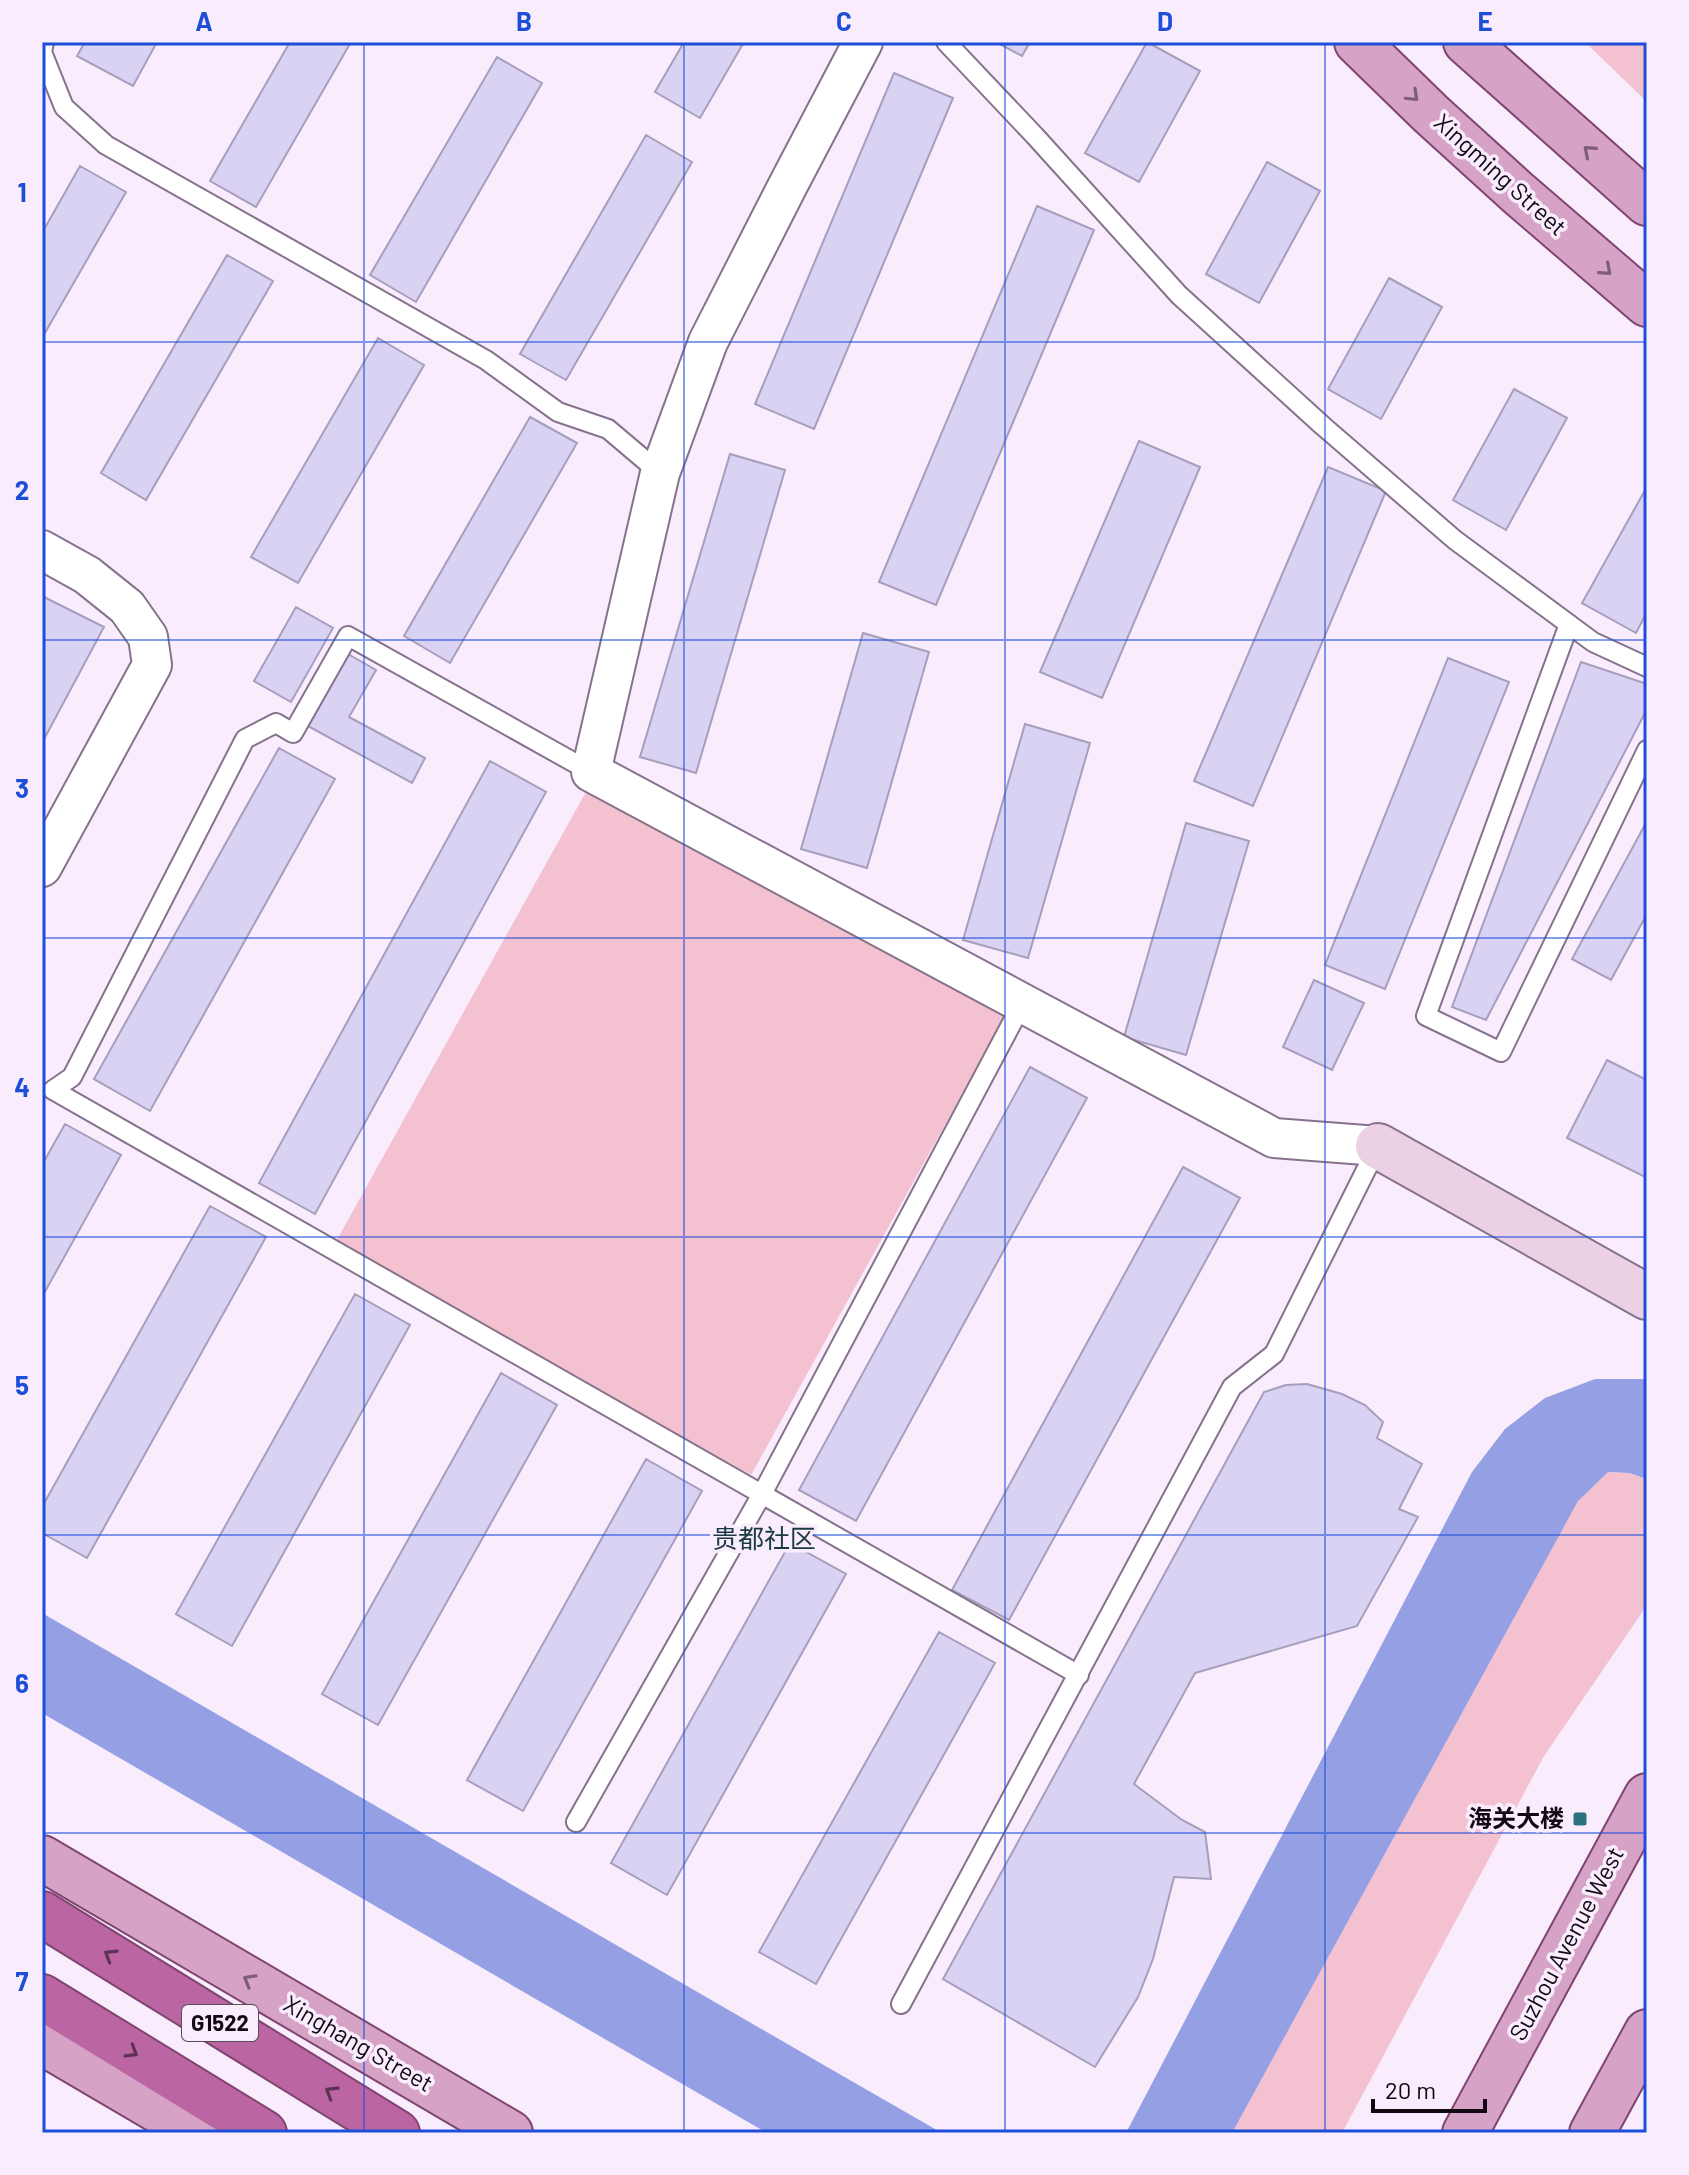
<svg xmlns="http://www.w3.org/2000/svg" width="1689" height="2175" font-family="Barlow,'Noto Sans SC',sans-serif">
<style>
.green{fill:#f3c1cf}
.water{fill:#94a0e3}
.building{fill:#dad2f3;stroke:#a59ebc;stroke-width:2}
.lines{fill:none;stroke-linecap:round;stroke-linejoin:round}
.lane-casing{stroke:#86728c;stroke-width:22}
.street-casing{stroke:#86728c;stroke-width:42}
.secondary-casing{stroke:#86728c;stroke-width:48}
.primary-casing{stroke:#7f4570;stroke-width:48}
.highway-casing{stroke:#7f4570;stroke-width:48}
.lane{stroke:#fff;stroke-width:18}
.street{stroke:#fff;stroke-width:38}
.secondary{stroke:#ebd1e3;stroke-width:44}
.primary{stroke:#d6a3c7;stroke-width:44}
.highway{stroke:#bb66a2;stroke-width:44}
.oneway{stroke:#7d5e76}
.oneway2{stroke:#5d3353}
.grid{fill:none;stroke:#1d4ed8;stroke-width:2;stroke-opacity:0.55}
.poi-dot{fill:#2c7280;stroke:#f9ecfd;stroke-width:3}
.labels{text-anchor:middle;stroke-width:7;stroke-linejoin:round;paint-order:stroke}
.shield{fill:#f9ecfd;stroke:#564d58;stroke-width:2}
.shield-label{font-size:22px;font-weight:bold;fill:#100912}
.street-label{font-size:24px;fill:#100912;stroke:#f9ecfd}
.poi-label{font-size:24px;font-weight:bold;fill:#100912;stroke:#f9ecfd;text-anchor:end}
.neighbourhood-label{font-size:26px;fill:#193a41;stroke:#f9ecfd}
.neatline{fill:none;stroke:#1d4ed8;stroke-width:3}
.grid-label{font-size:26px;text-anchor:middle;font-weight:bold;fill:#1d4ed8}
</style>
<rect width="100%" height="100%" fill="#f9ecfd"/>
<path class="green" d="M1585 42H1647V102Z
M591 783 1007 1013 751 1475 334 1245Z
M1607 1472 1629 1473 1647 1479V1604L1643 1611 1544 1756 1342 2133H1232L1578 1500Z"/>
<path class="water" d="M1595 1379H1643L1647 1381V1479L1629 1473 1608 1472 1578 1501 1232 2133H1126L1472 1472 1505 1429 1545 1398Z
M42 1613 848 2079 942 2133H767L42 1713Z"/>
<path class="building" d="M85 42H157L133 86 77 56Z
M290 42H351L256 207 210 181Z
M684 42H744L700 118 655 92Z
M996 42H1030L1022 56Z
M1147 42 1200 71 1139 182 1085 153Z
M497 57 542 83 416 302 370 275Z
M894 73 953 98 814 429 755 404Z
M646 135 692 162 566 380 520 354Z
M1267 162 1320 191 1259 303 1206 274Z
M80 166 126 192 42 338V233Z
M1037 206 1094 230 936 605 879 582Z
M227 255 273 281 146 500 101 473Z
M1389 278 1442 307 1381 419 1328 389Z
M378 338 424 365 298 583 251 557Z
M1514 389 1567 418 1506 530 1453 500Z
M530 417 577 443 450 663 404 636Z
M1139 441 1200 467 1102 698 1040 672Z
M730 454 785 470 696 773 640 757Z
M1328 467 1386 491 1253 806 1194 781Z
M1644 492 1647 494V612L1636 633 1582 603Z
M42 596 104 627 42 743Z
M296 607 333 628 291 702 254 681Z
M863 633 929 652 867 868 801 849Z
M348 654 376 670 349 717 425 758 412 783 308 726Z
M1448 658 1509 682 1385 989 1325 965Z
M1581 662 1647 684V709L1486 1020 1452 1007Z
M1025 724 1090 743 1028 958 963 940Z
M279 748 335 779 150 1111 94 1079Z
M490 761 546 792 315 1214 259 1183Z
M1647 821V914L1611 980 1572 959Z
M1186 823 1249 841 1186 1055 1124 1037Z
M1314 980 1364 1003 1332 1070 1283 1047Z
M1607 1060 1647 1080V1178L1567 1138Z
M1030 1067 1087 1098 856 1521 799 1490Z
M65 1124 121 1155 42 1297V1165Z
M1183 1167 1240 1198 1009 1620 952 1590Z
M210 1206 266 1237 87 1558 42 1533V1507Z
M355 1294 410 1325 232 1646 176 1614Z
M501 1373 557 1405 378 1725 322 1694Z
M1307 1384 1342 1394 1365 1405 1383 1422 1377 1438 1422 1464 1399 1509 1418 1517 1357 1626 1195 1673 1134 1784 1182 1820 1205 1832 1211 1879 1174 1877 1153 1959 1138 1997 1095 2067 943 1979 1264 1392 1286 1385Z
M646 1459 702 1491 523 1811 467 1780Z
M790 1543 846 1574 667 1895 611 1863Z
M939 1632 995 1663 816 1984 759 1952Z"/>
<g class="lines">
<defs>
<path id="lane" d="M44 42 42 52 64 107 106 145 486 360 558 412 608 429 660 473
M946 42 1035 136 1179 295 1323 426 1455 540 1593 642 1647 667
M1569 624 1426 1016 1501 1052 1647 750
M591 772 348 636 293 733 276 723 245 739 72 1077 53 1090 1079 1675
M576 1822 762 1494 1022 1004
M901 2004 1232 1387 1274 1354 1378 1146"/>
<path id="street" d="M863 42 788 185 708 342 660 473 591 772 1274 1138 1378 1146
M42 550 87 575 127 607 148 637 152 665 42 867"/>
<path id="secondary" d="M1378 1146 1647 1297"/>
<path id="primary" d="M1357 42 1431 114 1518 193 1647 304
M1466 42 1647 203
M42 1858 510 2133
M42 2042 197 2133
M1465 2133 1647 1796
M1592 2133 1647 2032"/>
<path id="highway" d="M42 1914 397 2133
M42 1997 264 2133"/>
</defs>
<use href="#lane" class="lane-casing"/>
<use href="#street" class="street-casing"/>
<use href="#secondary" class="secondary-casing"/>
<use href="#primary" class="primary-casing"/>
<use href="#highway" class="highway-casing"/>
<use href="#lane" class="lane"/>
<use href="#street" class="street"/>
<use href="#secondary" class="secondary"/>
<use href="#primary" class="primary"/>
<use href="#highway" class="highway"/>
</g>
<defs><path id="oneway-chevron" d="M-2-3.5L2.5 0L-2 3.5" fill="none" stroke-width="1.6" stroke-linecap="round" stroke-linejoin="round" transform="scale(2)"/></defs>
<g class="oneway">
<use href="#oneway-chevron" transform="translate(1413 96) rotate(44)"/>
<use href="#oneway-chevron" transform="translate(1589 151) rotate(-139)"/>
<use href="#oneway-chevron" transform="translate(1606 270) rotate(41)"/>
<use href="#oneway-chevron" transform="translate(249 1980) rotate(-150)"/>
</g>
<g class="oneway2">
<use href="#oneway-chevron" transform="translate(110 1955) rotate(-148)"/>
<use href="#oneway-chevron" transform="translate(132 2052) rotate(32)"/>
<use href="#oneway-chevron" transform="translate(331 2092) rotate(-148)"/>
</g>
<path class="grid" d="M364 42V2133M684 42V2133M1005 42V2133M1325 42V2133M42 342H1647M42 640H1647M42 938H1647M42 1237H1647M42 1535H1647M42 1833H1647"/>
<rect class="poi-dot" x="1572" y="1811" width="16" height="16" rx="4"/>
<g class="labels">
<rect class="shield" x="182" y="2005" width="76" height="36" rx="6"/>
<g class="shield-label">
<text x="220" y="2031">G1522</text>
</g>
<g class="street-label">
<text transform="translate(1500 175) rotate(42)" y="8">Xingming Street</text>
<text transform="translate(1567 1944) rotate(-62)" y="8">Suzhou Avenue West</text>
<text transform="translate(358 2044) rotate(30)" y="8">Xinghang Street</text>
</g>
<g class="poi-label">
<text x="1564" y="1827">海关大楼</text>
</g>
<g class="neighbourhood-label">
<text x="764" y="1548">贵都社区</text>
</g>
</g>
<rect width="1689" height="2175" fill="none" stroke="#f9ecfd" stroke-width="88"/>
<path d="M1373 2099v12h112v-12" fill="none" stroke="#100912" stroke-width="4"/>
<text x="1385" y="2099" font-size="24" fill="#100912" stroke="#f9ecfd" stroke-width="6" paint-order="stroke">20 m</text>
<rect x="44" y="44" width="1601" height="2087" class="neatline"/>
<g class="grid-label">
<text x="204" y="31">A</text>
<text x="524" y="31">B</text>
<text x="844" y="31">C</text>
<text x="1165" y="31">D</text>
<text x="1485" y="31">E</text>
<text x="22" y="202">1</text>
<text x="22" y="500">2</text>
<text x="22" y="798">3</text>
<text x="22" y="1097">4</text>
<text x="22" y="1395">5</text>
<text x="22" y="1693">6</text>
<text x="22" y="1991">7</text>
</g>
</svg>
